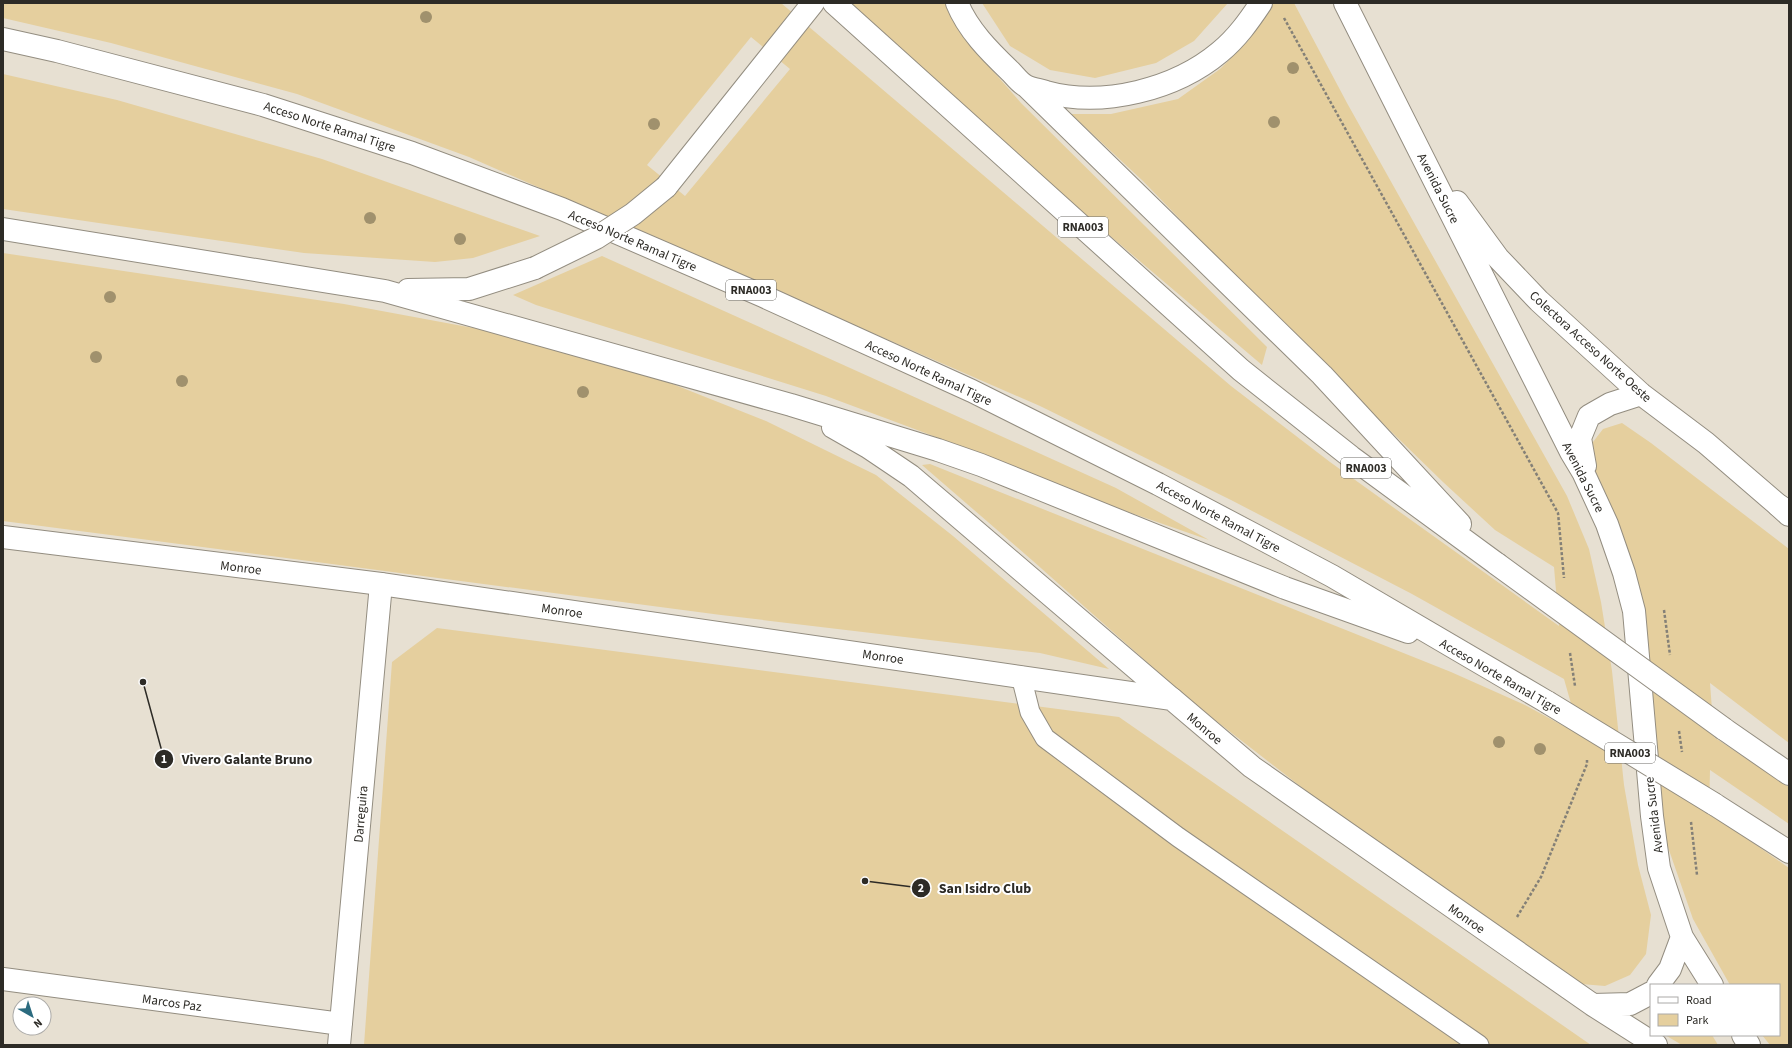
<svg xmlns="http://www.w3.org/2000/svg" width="1792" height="1048" font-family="'Source Sans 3',sans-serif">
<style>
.green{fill:#e5cf9e;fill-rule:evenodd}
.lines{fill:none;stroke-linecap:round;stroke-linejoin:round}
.lane-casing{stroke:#938d80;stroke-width:21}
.street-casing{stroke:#938d80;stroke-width:24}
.secondary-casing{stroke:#938d80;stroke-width:24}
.highway-casing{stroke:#938d80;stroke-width:24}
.path{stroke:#848077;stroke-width:2.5;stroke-dasharray:3 2;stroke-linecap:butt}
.lane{stroke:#fff;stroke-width:19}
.street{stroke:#fff;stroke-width:22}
.secondary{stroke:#fff;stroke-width:22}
.highway{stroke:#fff;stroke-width:22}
.highway-bridge-casing{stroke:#938d80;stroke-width:24;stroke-linecap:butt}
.highway-bridge{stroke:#fff;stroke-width:22}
.tree{fill:#a0916d}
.labels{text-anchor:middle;stroke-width:4;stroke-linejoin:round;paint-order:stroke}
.shield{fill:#fff;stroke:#6c6b67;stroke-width:1}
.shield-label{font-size:12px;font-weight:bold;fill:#2d2b26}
.street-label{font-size:13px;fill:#2d2b26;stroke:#fff}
.leader{fill:none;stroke:#2d2b26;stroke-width:1.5}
.callout-dot{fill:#2d2b26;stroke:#fff;stroke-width:1.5}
.mark-label{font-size:12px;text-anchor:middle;font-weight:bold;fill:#fff}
.callout-label{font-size:14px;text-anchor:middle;font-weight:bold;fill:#2d2b26;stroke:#fff;stroke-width:4;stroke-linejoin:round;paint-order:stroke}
</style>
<rect width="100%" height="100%" fill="#e7e0d2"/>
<path class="green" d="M3 3H781L1231 386 1330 462 1559 626 1554 567 1495 530 1443 482 1288 331 1143 181 1071 114H1111L1178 99 1220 69 1247 42 1266 16 1272 3H1294L1347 103 1567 496 1589 549 1601 602 1612 671 1624 785 1638 865 1651 915 1646 954 1630 975 1605 986 1581 984 1385 852 1193 703 1033 561 922 465 930 464 1451 672 1525 705 1580 735 1564 679 1412 594 1231 500 1040 406 469 157 297 94 111 43 3 18ZM751 37 790 69 685 196 647 165Z
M846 3H947L972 47 1021 103 1267 347 1262 365 1102 229Z
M982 3H1228L1194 41 1156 63 1095 78 1050 70 1010 46Z
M3 74 117 100 322 159 540 236 473 258 435 262 304 253 3 209Z
M3 253 344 304 495 332 660 379 766 421 876 475 953 536 1109 669 1040 653 721 615 3 521Z
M602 256 1116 488 1209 540 1108 505 928 434 826 396 536 305 513 295Z
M1622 423 1651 443 1789 549V743L1710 683 1714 737 1789 787V824L1710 770 1709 812 1789 868V1045H1770L1762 1035H1779V985H1730L1693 919 1662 830 1636 591 1595 478 1590 456 1593 442 1603 429Z
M437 628 1119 717 1591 1045H364L392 662Z
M1665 1035H1712L1718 1045H1682Z"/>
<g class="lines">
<defs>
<path id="lane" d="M1021 676 1030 712 1045 738 1178 837 1479 1045"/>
<path id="street" d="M3 979 341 1024
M339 1045 381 584"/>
<path id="secondary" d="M1345 3 1571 452 1583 472 1607 524 1624 573 1634 611 1652 816 1659 868 1682 937 1712 985
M1457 202 1498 258 1539 301 1641 394 1706 443 1778 505 1789 512
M1585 466 1580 438 1589 416 1610 404 1641 394
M3 537 381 584 1172 699 1252 767 1593 1005 1656 1045
M1658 985 1670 969 1682 937
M1593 1005 1630 1004 1651 993
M1743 1035 1749 1045"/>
<path id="highway" d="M834 3 1241 370 1351 457 1497 564
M957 3C968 30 989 51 1011 72 1015 76 1020 83 1026 86 1032 89 1040 90 1046 92 1103 108 1176 89 1220 52 1237 38 1249 21 1261 3
M3 39 57 51 263 105 412 153 562 209 763 296 972 391 1158 484 1332 576 1547 702
M1026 86 1322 375 1460 524
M666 187 813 3
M3 229 385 291 791 405 938 450 981 465 1285 588 1408 632
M408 290 469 289 535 268
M833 427 868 447 911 476 1172 699
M1778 505 1789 515
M1724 729 1789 774
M1714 804 1789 852"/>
</defs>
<use href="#lane" class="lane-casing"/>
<use href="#street" class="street-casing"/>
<use href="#secondary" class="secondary-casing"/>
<use href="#highway" class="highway-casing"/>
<path class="path" d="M1284 18 1558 513 1564 578
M1664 610 1670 655
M1570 653 1575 686
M1679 731 1682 752
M1691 822 1697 875
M1517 917 1541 877 1587 764V760"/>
<use href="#lane" class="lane"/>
<use href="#street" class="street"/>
<use href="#secondary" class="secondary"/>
<use href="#highway" class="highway"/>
<defs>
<path id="highway-bridge" d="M535 268 596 238 633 214 666 187
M1497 564 1724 729
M1547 702 1714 804"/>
</defs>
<use href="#highway-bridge" class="highway-bridge-casing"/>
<use href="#highway-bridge" class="highway-bridge"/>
</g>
<g class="tree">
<circle cx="426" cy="17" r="6"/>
<circle cx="1293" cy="68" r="6"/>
<circle cx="1274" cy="122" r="6"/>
<circle cx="654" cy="124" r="6"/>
<circle cx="370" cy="218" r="6"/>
<circle cx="460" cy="239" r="6"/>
<circle cx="110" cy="297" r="6"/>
<circle cx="96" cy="357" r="6"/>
<circle cx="182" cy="381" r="6"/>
<circle cx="583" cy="392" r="6"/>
<circle cx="1499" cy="742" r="6"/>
<circle cx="1540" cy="749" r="6"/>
</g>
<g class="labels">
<g class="shield">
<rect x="1058" y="217" width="50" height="20" rx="3"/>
<rect x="726" y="280" width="50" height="20" rx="3"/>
<rect x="1341" y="458" width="50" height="20" rx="3"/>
<rect x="1605" y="743" width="50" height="20" rx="3"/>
</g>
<g class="shield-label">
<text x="1083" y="231">RNA003</text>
<text x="751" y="294">RNA003</text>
<text x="1366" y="472">RNA003</text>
<text x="1630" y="757">RNA003</text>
</g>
<g class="street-label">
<text transform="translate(330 126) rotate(18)" y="5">Acceso Norte Ramal Tigre</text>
<text transform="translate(1439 188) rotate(63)" y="5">Avenida Sucre</text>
<text transform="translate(633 240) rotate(23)" y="5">Acceso Norte Ramal Tigre</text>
<text transform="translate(1591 346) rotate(42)" y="5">Colectora Acceso Norte Oeste</text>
<text transform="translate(929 372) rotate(25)" y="5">Acceso Norte Ramal Tigre</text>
<text transform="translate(1584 477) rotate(63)" y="5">Avenida Sucre</text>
<text transform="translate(1219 516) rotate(28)" y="5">Acceso Norte Ramal Tigre</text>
<text transform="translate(241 567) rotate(7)" y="5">Monroe</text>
<text transform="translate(562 610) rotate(8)" y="5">Monroe</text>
<text transform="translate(883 656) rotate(8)" y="5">Monroe</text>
<text transform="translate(1501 676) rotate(30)" y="5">Acceso Norte Ramal Tigre</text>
<text transform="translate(1205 728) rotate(40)" y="5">Monroe</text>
<text transform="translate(360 814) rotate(-85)" y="5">Darreguira</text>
<text transform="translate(1653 815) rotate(-97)" y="5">Avenida Sucre</text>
<text transform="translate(1467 918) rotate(35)" y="5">Monroe</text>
<text transform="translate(172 1002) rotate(8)" y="5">Marcos Paz</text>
</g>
</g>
<path class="leader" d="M143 682L164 759M865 881L921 888"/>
<g class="callout-dot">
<circle cx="143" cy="682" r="4"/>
<circle cx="865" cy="881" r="4"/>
<circle cx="164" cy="759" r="10"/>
<circle cx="921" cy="888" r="10"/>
</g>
<g class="mark-label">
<text x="164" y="763">1</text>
<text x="921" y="892">2</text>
</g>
<g class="callout-label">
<text x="247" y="764">Vivero Galante Bruno</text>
<text x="985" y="893">San Isidro Club</text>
</g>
<rect width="1792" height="1048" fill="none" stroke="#2d2b26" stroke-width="8"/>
<rect x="1650" y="984" width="130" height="52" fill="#ffffff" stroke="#abaaa8"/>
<rect x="1658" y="997" width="20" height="6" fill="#ffffff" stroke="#abaaa8"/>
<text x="1686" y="1004" font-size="12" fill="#2d2b26">Road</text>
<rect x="1658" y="1014" width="20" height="12" fill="#e5cf9e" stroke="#abaaa8"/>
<text x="1686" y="1024" font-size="12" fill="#2d2b26">Park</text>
<g transform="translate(32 1016) rotate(141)"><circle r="19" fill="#ffffff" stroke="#abaaa8"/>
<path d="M0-3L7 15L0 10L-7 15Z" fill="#2b6b7f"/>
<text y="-6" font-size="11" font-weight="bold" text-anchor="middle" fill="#2d2b26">N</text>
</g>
</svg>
